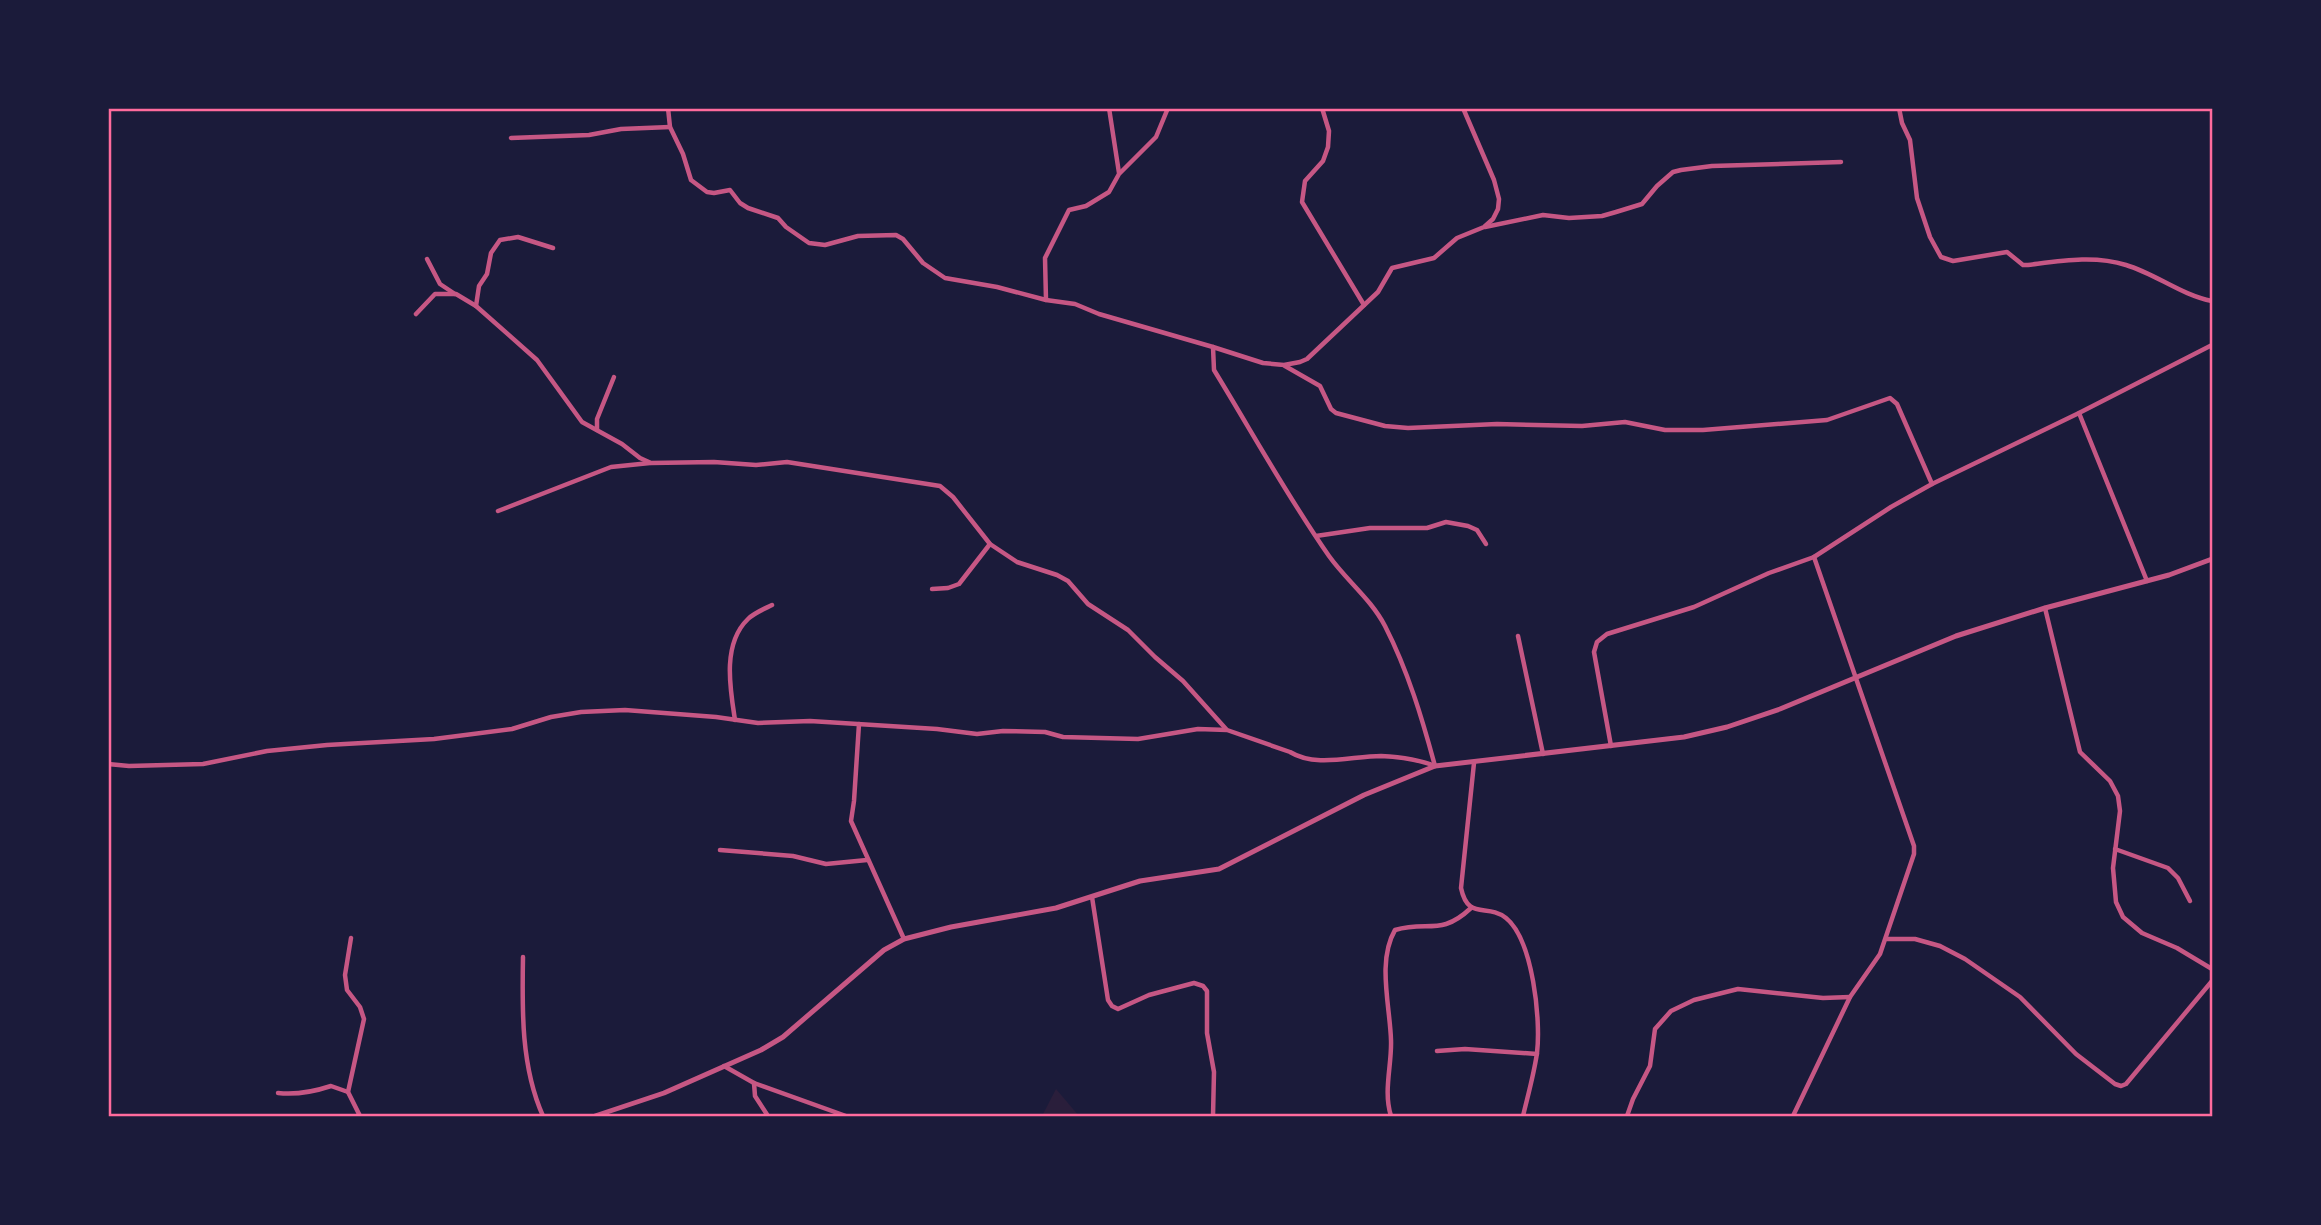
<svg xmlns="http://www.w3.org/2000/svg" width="2321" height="1225" font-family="'Source Sans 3',sans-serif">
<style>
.green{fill:#2a1e3b}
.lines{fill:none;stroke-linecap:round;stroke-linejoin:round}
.minor{stroke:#c65784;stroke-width:4.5}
.tertiary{stroke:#c65784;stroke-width:5}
.neatline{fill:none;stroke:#ff6b9d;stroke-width:2.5}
</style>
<rect width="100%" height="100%" fill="#1b1b3a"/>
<!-- green -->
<polygon class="green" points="1056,1089 1079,1116 1042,1116"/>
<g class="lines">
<!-- minor -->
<g class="minor">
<polyline points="668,108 670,127 683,154 691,180 707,192 714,193 730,190 740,203 748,208 778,218 786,227 809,243 825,245 858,236 896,235 903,239 923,263 945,278 997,287 1046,300 1075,304 1099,314 1213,347"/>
<polyline points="1109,108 1119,173"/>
<polyline points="1322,108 1329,131 1328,147 1323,161 1305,181 1302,202 1364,305"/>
<path d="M1899,108L1902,123L1910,140L1917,198L1930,237L1941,257L1953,261L2007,252L2023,265H2028C2060,261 2094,255 2126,265C2156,274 2181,295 2212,301"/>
<polyline points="511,138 589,135 621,129 670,127"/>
<polyline points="1485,227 1543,215 1569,218 1602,216 1616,212 1642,204 1657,186 1673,172 1681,170 1712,166 1841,162"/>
<polyline points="427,259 440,284 455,294"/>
<polyline points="1046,300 1045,258 1069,210 1086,206 1109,192 1119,174 1156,137 1168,108"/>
<polyline points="476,306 479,286 487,274 491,253 500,240 518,237 553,248"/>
<polyline points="416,314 435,294 456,294 476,306 537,360 582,422 622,444 640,458 651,463 714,462 756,465 787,462 940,486 953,497 990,544 1017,562 1057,575 1068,581 1088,604 1128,630 1155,657 1183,681 1226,729"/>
<polyline points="1285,366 1320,386 1331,409 1336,413 1385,426 1408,428 1497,424 1582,426 1625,422 1665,430 1703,430 1827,420 1890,398 1897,404 1932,484"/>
<polyline points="2079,413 2147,581"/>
<polyline points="597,430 597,419 614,377"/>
<polyline points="498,511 611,467 650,463"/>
<polyline points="1316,536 1370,528 1427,528 1446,522 1468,526 1477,530 1486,544"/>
<polyline points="932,589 948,588 959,584 990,544"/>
<polyline points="2045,608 2080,752 2110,781 2118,796 2120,811 2113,868 2116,902 2123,917 2142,933 2177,948 2212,969"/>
<polyline points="1518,636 1543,754"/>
<path d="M735,720C730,688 722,644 748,619C754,613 764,609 772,605"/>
<polyline points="859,724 854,801 851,821 904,939"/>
<polyline points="1611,746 1594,652 1597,642 1607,634 1694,607 1769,573 1814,557 1891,507 1932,484 2079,413 2212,345"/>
<path d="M1474,763L1461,888C1468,921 1487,903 1506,918C1533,940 1541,1020 1537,1053C1534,1074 1528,1095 1523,1116"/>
<path d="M108,764L129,766L203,764L267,751L327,745L434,739L512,729L551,717L581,712L625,710L716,717L758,723L810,721L937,729L977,734L1003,731L1045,732L1063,737L1138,739L1198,729L1227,730L1290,752C1316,768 1352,756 1381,756C1399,757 1418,759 1435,766"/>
<path d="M1435,766C1422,718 1408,671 1385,626C1371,599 1346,580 1329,556C1287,496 1252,432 1214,370L1213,347L1263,363L1284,365L1300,362L1307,359L1378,292L1392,268L1434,258L1457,238L1484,227L1493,219L1498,209L1499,199L1494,180L1463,108"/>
<polyline points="2115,849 2168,868 2178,878 2190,901"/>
<polyline points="720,850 793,856 826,864 867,860"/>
<polyline points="1092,897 1108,1000 1112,1006 1118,1009 1149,995 1194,983 1203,986 1207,991 1207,1033 1214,1072 1213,1116"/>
<polyline points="351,938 345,975 347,990 360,1007 364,1019 348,1092 360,1116"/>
<polyline points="1887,939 1915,939 1940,946 1965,959 2020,997 2076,1054 2115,1084 2121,1086 2126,1084 2212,981"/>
<path d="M523,957C522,1010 521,1067 543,1116"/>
<polyline points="1437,1051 1465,1049 1537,1054"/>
<polyline points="724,1066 754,1083 846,1116"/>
<polyline points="754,1083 755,1096 768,1116"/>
<path d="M278,1093C297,1095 313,1092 331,1086L348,1092"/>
<path d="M1391,1116C1383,1091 1392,1065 1391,1040C1390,1006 1377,961 1395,930C1428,920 1440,937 1471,908"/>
<polyline points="1627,1116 1633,1099 1650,1066 1655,1029 1671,1011 1694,1000 1738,989 1823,998 1850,997"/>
<polyline points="1793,1116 1850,997 1880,954 1914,854 1914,846 1814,557"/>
</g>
<!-- tertiary -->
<polyline class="tertiary" points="595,1116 664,1093 761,1050 783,1037 884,950 904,939 951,927 1056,908 1140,881 1219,869 1364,795 1435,766 1684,737 1727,727 1780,709 1956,636 2045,608 2169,575 2212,559"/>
</g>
<!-- border -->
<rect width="2321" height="1225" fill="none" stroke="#1b1b3a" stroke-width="220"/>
<rect x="110" y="110" width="2101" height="1005" class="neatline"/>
</svg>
